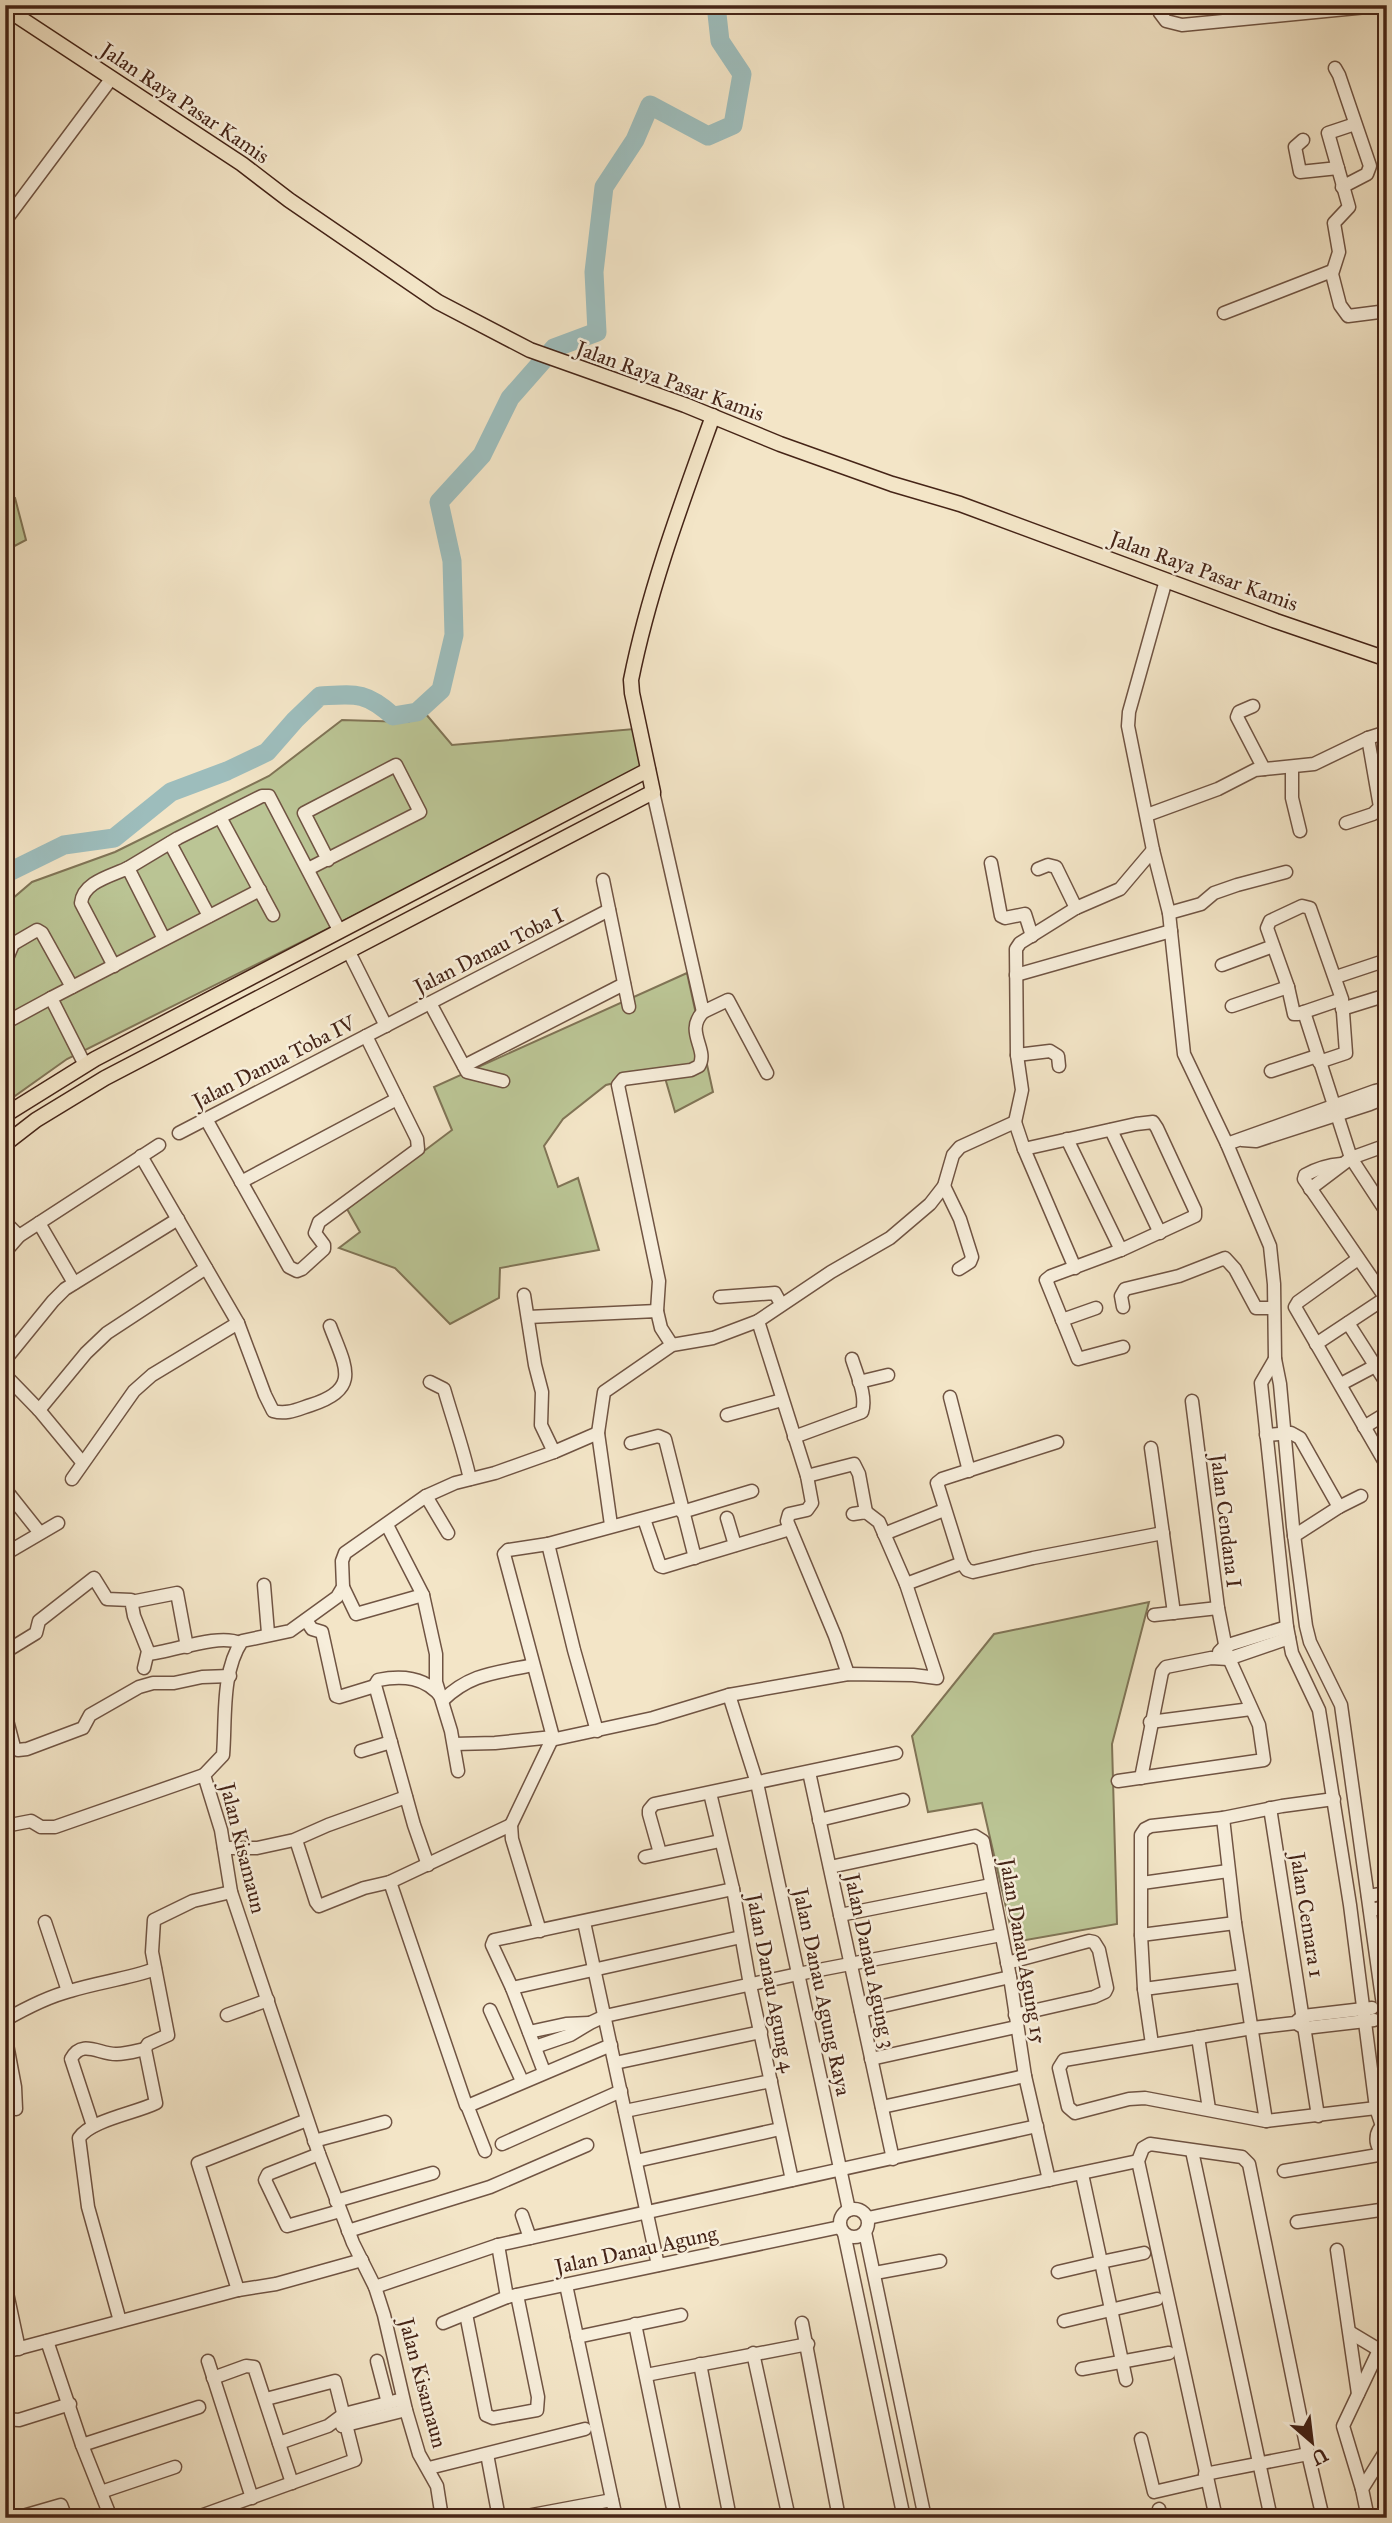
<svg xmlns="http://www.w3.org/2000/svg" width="1392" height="2523" font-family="'IM FELL Great Primer',serif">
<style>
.green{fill:#bbc595;stroke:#807456;stroke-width:2}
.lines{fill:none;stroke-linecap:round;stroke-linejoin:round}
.river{stroke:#9dbdbc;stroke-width:19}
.minor-casing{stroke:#705443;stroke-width:15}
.major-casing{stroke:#452417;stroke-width:17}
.minor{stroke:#f7eedb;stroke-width:12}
.major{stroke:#f3e5c7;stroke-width:14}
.labels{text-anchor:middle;stroke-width:5;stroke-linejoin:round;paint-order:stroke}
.street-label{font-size:21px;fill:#452417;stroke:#f7eedb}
</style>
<rect width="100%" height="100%" fill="#f3e5c7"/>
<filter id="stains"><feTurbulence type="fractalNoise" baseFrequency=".00286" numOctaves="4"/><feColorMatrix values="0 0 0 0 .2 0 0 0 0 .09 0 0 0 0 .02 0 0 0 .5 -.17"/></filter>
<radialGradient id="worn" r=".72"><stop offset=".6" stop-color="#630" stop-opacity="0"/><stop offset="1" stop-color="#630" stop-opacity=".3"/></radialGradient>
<!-- green -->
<g class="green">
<polygon points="5,492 15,498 26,540 5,551"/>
<polygon points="425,713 452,745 634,729 643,771 67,1059 5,1103 5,905 32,882 115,852 269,776 342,720 408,722"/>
<polygon points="687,973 713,1092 675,1112 663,1071 606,1085 563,1119 544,1146 558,1187 578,1178 599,1250 500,1268 499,1298 450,1324 395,1268 339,1248 360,1232 347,1209 452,1130 434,1087"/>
<polygon points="1149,1602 1112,1744 1117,1924 1014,1942 982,1803 928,1812 912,1736 994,1634"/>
</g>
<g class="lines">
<!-- river -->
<path class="river" d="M5,874L64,845L114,838L171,792L227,771L267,752L295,720L320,696C355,694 365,691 393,716L417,712L441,690L454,635L452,561L439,502L482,455L510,398L554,348L597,332L594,272L604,187L635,140L650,105L708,136L733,125L742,74L720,41L716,5"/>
<!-- minor casing -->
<g class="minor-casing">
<g id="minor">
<polyline points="1159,5 1160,13 1166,21 1182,25 1387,5"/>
<polyline points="1335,68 1339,75 1370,166 1367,174 1342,187"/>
<polyline points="1355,124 1328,133 1349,207 1334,223 1339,252 1332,274 1340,305 1348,316 1387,311"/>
<polyline points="1303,140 1295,147 1300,172 1338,168"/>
<polyline points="5,221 111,79"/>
<polyline points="1224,313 1332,271"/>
<polyline points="1166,580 1129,712 1128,726 1153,850 1169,913 1184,1054 1227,1144 1270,1246 1274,1284 1275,1359 1280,1384 1293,1527 1306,1626 1310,1642 1341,1705 1387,2034"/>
<polyline points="1386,659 1387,708"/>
<polyline points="1253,706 1239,712 1237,717 1264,769"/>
<polyline points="1292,767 1292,798 1300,831"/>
<polyline points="653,792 703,1012 728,1000 767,1073"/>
<polyline points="1147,815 1218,789 1255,770 1314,764 1368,738 1387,732"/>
<polyline points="220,817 273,915"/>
<polyline points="1346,823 1373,814 1380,807 1368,738"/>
<polyline points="170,843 209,916"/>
<polyline points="991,863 1001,916 1005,918 1025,914 1032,936"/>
<polyline points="128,868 178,838 262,796 269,796 339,930"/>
<polyline points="308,869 420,812 396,765 304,813 328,860"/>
<polyline points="1038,869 1048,865 1056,867 1076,908"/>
<polyline points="603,880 629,1007"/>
<polyline points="1169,913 1201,904 1214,893 1237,885 1286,872"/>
<polyline points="349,952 386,1026"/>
<polyline points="5,963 13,944 37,930 42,933 72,987"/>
<polyline points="1222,965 1273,946"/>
<path d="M114,966L81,903C83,882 111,876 128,868L164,939"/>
<polyline points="1016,975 1171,931"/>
<polyline points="1336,977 1384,961"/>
<polyline points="430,1003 467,1072 503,1081"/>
<polyline points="1232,1006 1288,987"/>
<polyline points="1342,1009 1387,995"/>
<polyline points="1304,1012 1351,1158 1387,1213"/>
<polyline points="5,1023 51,998"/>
<polyline points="1017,1055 1050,1051 1058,1056 1059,1066"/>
<polyline points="1319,1062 1346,1053 1342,999 1310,908 1302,906 1270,921 1267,928 1288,987 1294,1014 1298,1014 1342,999"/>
<polyline points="85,1065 51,998 260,890"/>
<polyline points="464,1066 624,984"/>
<polyline points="1271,1071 1317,1056"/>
<polyline points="206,1119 289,1267 297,1271 302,1269 324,1249 324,1245 315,1233 319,1222 418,1149 417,1139 366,1036"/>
<polyline points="1015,1122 1022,1090 1017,1055 1016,949 1020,943 1076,908 1120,889 1153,850"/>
<polyline points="1015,1122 1024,1149 1075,1268"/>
<polyline points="1111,1130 1160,1233"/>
<polyline points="179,1133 609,910"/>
<polyline points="1067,1139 1121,1250"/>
<polyline points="1227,1144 1375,1091 1379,1090 1382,1094 1380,1100 1370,1104 1256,1141 1242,1140"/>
<polyline points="1024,1149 1136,1124 1153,1122 1157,1128 1195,1210 1195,1216 1121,1250 1051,1276 1046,1280 1078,1359 1123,1347"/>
<path d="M141,1156L238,1323L265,1395L273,1411C287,1415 298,1409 311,1405C362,1389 345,1366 330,1326"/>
<path d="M1341,1164C1328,1165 1316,1169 1305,1175L1304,1179L1387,1300"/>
<polyline points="241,1182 397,1099"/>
<polyline points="944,1186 960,1219 972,1257 970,1262 959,1269"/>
<polyline points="1310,1189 1351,1158 1387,1145"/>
<polyline points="5,1222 19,1236"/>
<polyline points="39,1223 74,1283"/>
<polyline points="5,1252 19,1236 159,1145"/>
<polyline points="1358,1259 1298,1302 1295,1307 1387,1466"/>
<polyline points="524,1295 535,1365 542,1392 541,1425 554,1452"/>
<polyline points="720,1297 775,1293 781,1304"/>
<polyline points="1123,1307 1121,1296 1125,1289 1179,1276 1225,1258 1235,1269 1256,1308 1273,1308"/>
<path d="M657,1311L659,1281L618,1085L623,1079L691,1070L699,1066C709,1049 684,1032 703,1012"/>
<polyline points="528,1317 657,1311 661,1328 672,1345"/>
<polyline points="1062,1320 1096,1308"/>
<polyline points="758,1321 807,1476 812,1503 807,1510 789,1514 787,1521 835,1636 848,1674"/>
<polyline points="1348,1323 1387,1384"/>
<polyline points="1316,1344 1387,1297"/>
<polyline points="1275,1359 1261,1383 1287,1627 1292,1653 1319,1710 1350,1905 1376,2108 1382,2126"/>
<polyline points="5,1360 53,1301 65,1289 178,1219"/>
<polyline points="5,1375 39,1410 82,1462"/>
<path d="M430,1382L444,1389C453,1420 463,1448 470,1479"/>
<polyline points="859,1382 888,1375"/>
<polyline points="1341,1384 1375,1366"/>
<polyline points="950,1397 969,1471"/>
<polyline points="39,1410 86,1353 107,1333 206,1268"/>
<polyline points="727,1415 782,1400"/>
<polyline points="1364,1427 1387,1413"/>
<polyline points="1266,1435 1291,1433 1300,1438 1339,1507"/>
<path d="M794,1437L862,1412C867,1396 857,1375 852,1359"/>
<polyline points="1057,1442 942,1479 937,1483 962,1563 967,1570 973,1572 1033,1558 1163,1533"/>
<polyline points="631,1443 658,1436 665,1439 695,1558"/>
<polyline points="1151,1448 1174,1613"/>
<polyline points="807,1476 854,1464 859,1474 866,1512"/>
<polyline points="72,1479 134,1391 152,1375 238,1323"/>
<polyline points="5,1489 40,1533"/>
<polyline points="426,1496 448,1533"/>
<polyline points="682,1512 752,1491"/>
<polyline points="727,1518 735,1545"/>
<polyline points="644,1519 660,1566 663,1567 790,1529"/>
<polyline points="387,1525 423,1595 436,1654 436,1682 451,1731 458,1771"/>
<polyline points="611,1525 598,1433 604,1392 672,1345 713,1338 758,1321 831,1272 890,1238 930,1204 944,1186 953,1155 960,1147 1015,1122"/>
<polyline points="884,1534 944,1510"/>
<polyline points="1294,1536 1339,1507 1361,1496"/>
<polyline points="548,1544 574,1650 597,1731"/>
<polyline points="5,1554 58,1523"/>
<polyline points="906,1584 962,1563"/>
<polyline points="264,1585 268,1633"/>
<polyline points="343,1587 356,1614 423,1595"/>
<polyline points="131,1602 177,1593 187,1647"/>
<polyline points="1154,1615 1218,1608"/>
<polyline points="306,1620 312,1629 322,1632 336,1696 339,1697 375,1686"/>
<polyline points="5,1652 36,1633 39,1621 94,1578 107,1599 131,1600 134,1616 148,1651 144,1668"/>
<polyline points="1219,1652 1225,1646 1287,1627"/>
<path d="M148,1654C172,1652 218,1633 240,1643"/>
<polyline points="729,1695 757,1783 849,2210"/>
<path d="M443,1700C471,1673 496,1673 533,1665"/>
<polyline points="5,1713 14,1747 18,1750 27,1749 83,1728 90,1715 139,1687 153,1683 174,1683 202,1677 230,1676"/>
<polyline points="1150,1722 1251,1709"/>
<polyline points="551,1740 653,1718 729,1695 848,1674 913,1675 937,1678 906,1584 879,1522 866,1512 853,1514"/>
<polyline points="454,1744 495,1743 553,1737"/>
<polyline points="361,1751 391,1742"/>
<polyline points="809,1772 893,2159"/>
<polyline points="1141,1778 1162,1672 1166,1667 1211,1658 1228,1659 1289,1638"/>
<polyline points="1118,1781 1264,1760 1259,1725 1227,1654 1218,1608 1192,1401"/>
<polyline points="710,1793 733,1889 750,1985 792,2180"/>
<polyline points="1270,1808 1318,2116"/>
<polyline points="1223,1818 1235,1923 1266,2121"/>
<polyline points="819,1820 903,1800"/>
<polyline points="511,1825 390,1882 466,2105 470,2105 611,2045"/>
<polyline points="5,1826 31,1821 41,1827 55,1827 204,1775"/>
<polyline points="296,1840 316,1902 319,1906 364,1888 390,1882"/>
<polyline points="224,1848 257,1848 294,1840 328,1825 406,1797"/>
<polyline points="660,1853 649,1814 649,1810 654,1804 896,1753"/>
<polyline points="645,1857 720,1841"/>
<path d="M428,1865L414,1825L375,1685L378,1680C403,1675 426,1677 442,1698"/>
<polyline points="830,1867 975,1836 983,1841 1010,1977 1025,2076 1049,2180"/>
<polyline points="1142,1883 1228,1871"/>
<polyline points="1368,1896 1387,1893"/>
<polyline points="1370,1910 1387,1907"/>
<polyline points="840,1915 991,1885"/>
<polyline points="45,1922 68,1991"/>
<polyline points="584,1922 658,2265"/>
<polyline points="540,1931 512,1839 511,1825 553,1737 504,1554 508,1550 548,1544 681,1508"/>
<polyline points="1141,1935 1235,1923"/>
<polyline points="1007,1963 1089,1941 1094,1942 1099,1950 1107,1988 1105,1992 1094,1997 1015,2015"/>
<polyline points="512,1988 741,1937"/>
<polyline points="1144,1989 1243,1976"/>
<polyline points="1372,2008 1303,2016 1295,2023 1252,2028 1064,2060 1059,2068 1068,2107 1075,2113 1129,2099 1145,2098 1266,2121 1376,2108"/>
<polyline points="490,2010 522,2081"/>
<polyline points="861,2011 1010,1977"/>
<polyline points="227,2015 268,2000"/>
<path d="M5,2020C26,2008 47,1997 70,1991C99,1982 127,1979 155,1969"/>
<polyline points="1299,2025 1305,2028 1374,2020"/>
<polyline points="529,2032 566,2024 589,2023"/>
<polyline points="5,2034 15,2087 16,2109"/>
<polyline points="1198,2037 1209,2109"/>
<polyline points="1152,2044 1144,1989 1141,1935 1141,1835 1145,1829 1151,1826 1223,1818 1282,1806 1334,1799"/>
<polyline points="535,2047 570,2035 590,2023 605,2016 798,1974 1001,1935"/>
<polyline points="871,2059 1016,2027"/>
<polyline points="615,2063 761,2032"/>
<polyline points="543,2069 512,1988 492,1945 494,1940 733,1889"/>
<polyline points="467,2105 485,2151"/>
<polyline points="882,2107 1025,2076"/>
<polyline points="625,2111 771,2081"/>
<path d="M1387,2122C1373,2131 1373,2147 1387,2155"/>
<path d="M93,2126L71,2059C82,2038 100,2055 117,2054C126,2054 136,2051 145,2049"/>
<polyline points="314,2141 385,2122"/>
<polyline points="502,2144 621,2091"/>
<polyline points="1192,2151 1271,2518"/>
<polyline points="319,2154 268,2174 265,2180 287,2226 340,2211"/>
<polyline points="636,2161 780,2129"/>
<polyline points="1284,2171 1384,2154"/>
<polyline points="336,2201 433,2173"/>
<circle cx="854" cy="2223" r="14"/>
<polyline points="522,2215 530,2238"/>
<polyline points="868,2218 1138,2161"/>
<polyline points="1297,2222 1387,2209"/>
<polyline points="348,2231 490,2187 587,2145"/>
<polyline points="865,2232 925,2518"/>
<polyline points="844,2233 904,2518"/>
<polyline points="498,2245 507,2297"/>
<polyline points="1337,2250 1358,2394"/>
<polyline points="1058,2272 1101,2262 1082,2174"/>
<polyline points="875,2273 940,2261"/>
<polyline points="566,2285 616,2518"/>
<polyline points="375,2287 498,2245 1037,2126"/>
<polyline points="238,2290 198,2163 307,2120"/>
<polyline points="7,2293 19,2349"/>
<polyline points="466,2314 486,2415 493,2418 537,2410 538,2397 517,2295"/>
<path d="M120,2321L88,2207L79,2138C91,2120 136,2113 156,2103L145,2049L148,2044L168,2035L152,1952L154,1920L193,1901L231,1892"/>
<polyline points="1064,2321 1157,2299"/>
<polyline points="443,2323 507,2297 840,2227"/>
<polyline points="802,2323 839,2518"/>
<polyline points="635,2324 675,2518"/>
<polyline points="1351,2333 1386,2354"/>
<polyline points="577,2337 681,2315"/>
<polyline points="47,2341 82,2445 111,2518"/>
<polyline points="5,2352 238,2290 276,2284 362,2260"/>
<polyline points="753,2353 789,2518"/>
<polyline points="208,2361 252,2498"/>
<polyline points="377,2361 388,2403"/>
<polyline points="700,2364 730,2518"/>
<polyline points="1082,2369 1169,2353"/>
<polyline points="646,2375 808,2344"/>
<polyline points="213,2378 246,2366 254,2367 292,2483"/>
<polyline points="1126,2380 1101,2262 1144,2253"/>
<polyline points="5,2419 19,2420 70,2404"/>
<polyline points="342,2426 406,2410"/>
<polyline points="1141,2439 1154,2492 1206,2480"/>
<polyline points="279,2443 328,2426 344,2414 403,2399"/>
<polyline points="82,2445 199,2407"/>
<polyline points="487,2454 499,2518"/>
<polyline points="429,2468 585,2429"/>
<polyline points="1205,2474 1308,2454"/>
<polyline points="1362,2489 1343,2426 1379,2350"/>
<polyline points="101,2492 175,2467"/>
<polyline points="1159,2509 1161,2518"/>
<polyline points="16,2518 61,2505 66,2518"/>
<polyline points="195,2518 355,2460 335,2381 266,2399"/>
<path d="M442,2518L437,2486L419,2454L406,2410L384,2315L375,2287L353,2243L319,2154L231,1892L221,1830L204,1775L223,1755C226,1720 221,1672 242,1641L290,1631L337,1597L343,1587L342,1561L345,1553L426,1496L455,1483L495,1473L554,1452L598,1433"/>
<polyline points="516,2518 612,2500"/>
<polyline points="1216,2518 1138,2161 1143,2148 1150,2144 1242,2157 1249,2164 1308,2454 1323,2518"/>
<polyline points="1368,2518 1362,2489 1387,2449"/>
</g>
</g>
<!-- major casing -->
<g class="major-casing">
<g id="major">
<polyline points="5,8 242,164 289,200 438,302 530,350 685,405 780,444 892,484 960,504 1276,621 1387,659"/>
<polyline points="5,1115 95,1059 648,770"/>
<path d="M5,1144L36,1120L105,1078L653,792L632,693L631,680C649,590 682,502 713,416"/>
</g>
</g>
<!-- minor -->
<use href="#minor" class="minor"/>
<!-- major -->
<use href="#major" class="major"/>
</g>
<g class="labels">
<!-- street labels -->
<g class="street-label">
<text transform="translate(185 103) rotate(34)" y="7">Jalan Raya Pasar Kamis</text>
<text transform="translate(670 381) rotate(20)" y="7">Jalan Raya Pasar Kamis</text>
<text transform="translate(1204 571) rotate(20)" y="7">Jalan Raya Pasar Kamis</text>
<text transform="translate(489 951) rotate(-27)" y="7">Jalan Danau Toba I</text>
<text transform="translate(274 1062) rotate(-27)" y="7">Jalan Danua Toba IV</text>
<text transform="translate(1226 1521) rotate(83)" y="7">Jalan Cendana I</text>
<text transform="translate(243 1848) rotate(76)" y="7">Jalan Kisamaun</text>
<text transform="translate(1307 1915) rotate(81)" y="7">Jalan Cemara 1</text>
<text transform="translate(1023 1951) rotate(80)" y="7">Jalan Danau Agung 15</text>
<text transform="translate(870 1961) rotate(78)" y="7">Jalan Danau Agung 3</text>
<text transform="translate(771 1983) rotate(79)" y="7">Jalan Danau Agung 4</text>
<text transform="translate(822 1992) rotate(78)" y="7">Jalan Danau Agung Raya</text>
<text transform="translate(636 2250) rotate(-12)" y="7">Jalan Danau Agung</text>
<text transform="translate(423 2383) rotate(75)" y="7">Jalan Kisamaun</text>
</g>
</g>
<!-- margin -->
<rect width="1392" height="2523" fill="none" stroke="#f3e5c7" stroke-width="28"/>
<rect x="7" y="7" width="1378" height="2509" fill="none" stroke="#452417" stroke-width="3.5"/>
<rect x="14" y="14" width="1364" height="2495" fill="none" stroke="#452417" stroke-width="2"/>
<!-- north arrow -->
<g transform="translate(1312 2442) rotate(152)" stroke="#f7eedb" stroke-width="5" paint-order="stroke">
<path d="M0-5L12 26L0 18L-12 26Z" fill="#452417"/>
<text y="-10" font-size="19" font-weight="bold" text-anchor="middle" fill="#452417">U</text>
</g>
<rect width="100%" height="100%" filter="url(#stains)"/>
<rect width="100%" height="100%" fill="url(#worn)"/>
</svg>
